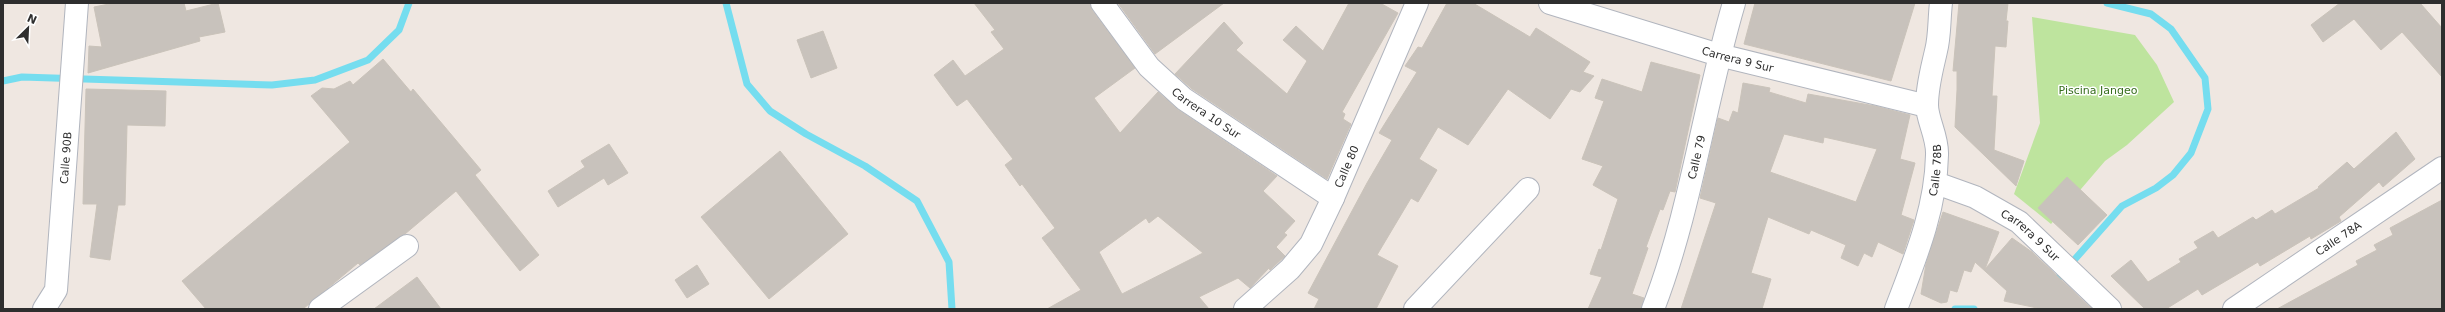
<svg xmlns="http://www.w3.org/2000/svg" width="2445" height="312" font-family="'DejaVu Sans',sans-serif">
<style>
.green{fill:#bee49e}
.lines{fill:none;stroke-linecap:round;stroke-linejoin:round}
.stream{stroke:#75ddef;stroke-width:7}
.building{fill:#c8c2bc;stroke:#cac3ba;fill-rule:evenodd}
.minor-casing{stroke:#b1b5be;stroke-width:24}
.minor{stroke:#fff;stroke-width:22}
.labels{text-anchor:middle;stroke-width:3;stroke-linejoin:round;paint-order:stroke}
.street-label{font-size:11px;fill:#2e2e2e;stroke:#fff}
.park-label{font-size:11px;fill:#366d1c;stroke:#fff}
</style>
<rect width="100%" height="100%" fill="#efe7e1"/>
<!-- green -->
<polygon class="green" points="2032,17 2135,35 2157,65 2174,102 2127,145 2105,161 2051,224 2014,194 2040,123"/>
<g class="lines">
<!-- stream -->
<g class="stream">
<polyline points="726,3 747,84 770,111 806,134 865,166 917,201 949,262 952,309"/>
<polyline points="3,81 22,77 272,85 315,80 368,60 399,30 409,3"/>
<polyline points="2052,285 2122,206 2156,188 2173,175 2191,153 2208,109 2205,78 2171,29 2151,14 2107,3"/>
<polyline points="1955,309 1974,309"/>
</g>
</g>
<!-- building -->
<g class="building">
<polygon points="114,3 184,3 186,11 218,3 225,32 199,37 200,41 88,73 89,46 102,47 94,7"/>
<path d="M974,3H1090L1092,10L1135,68L1094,98L1120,133L1158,92L1177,109L1277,176L1263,191L1295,221L1284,233L1287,235L1276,247L1285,256L1270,270L1269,268L1250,288L1238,278L1199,297L1209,309H1047L1081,290L1042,238L1055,228L1022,184L1020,186L1005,165L1013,159L967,99L957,106L934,75L953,60L965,76L1004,49L991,32L995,30ZM1158,216L1203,253L1122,294L1099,252L1146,218L1149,223Z"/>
<polygon points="1118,3 1224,3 1155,54"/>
<polygon points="1349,3 1380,3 1398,13 1342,112 1345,114 1343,119 1351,124 1327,179 1192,89 1175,74 1224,22 1243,43 1236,50 1287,94 1307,61 1283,40 1296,26 1323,51"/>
<polygon points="1447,3 1473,3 1530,37 1536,28 1590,62 1583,72 1594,76 1580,92 1571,89 1550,119 1508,89 1468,145 1438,127 1419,159 1437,170 1418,202 1411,198 1377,255 1398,266 1376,309 1314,309 1319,299 1308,293 1367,183 1392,140 1379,133 1417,72 1405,66 1418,47 1422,48"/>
<polygon points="1755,3 1915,3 1891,81 1744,44"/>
<polygon points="1959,3 2008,3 2006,21 2008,21 2006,47 1995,46 1992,96 1997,96 1994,150 2024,161 2016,186 1955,127 1957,90 1957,71 1953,71"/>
<polygon points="2340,3 2420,3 2442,28 2442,77 2402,32 2381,50 2354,19 2323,42 2311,25"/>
<polygon points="823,31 837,68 811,78 797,40"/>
<polygon points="383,59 411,92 413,89 481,170 475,175 539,255 520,271 456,191 405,234 360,265 358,263 303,309 206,309 182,281 350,142 311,96 322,88 334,89 350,81 353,85"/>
<polygon points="1651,62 1700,75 1675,192 1670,191 1663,210 1660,209 1646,247 1648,248 1632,294 1644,298 1641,309 1588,309 1602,277 1590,274 1599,249 1601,250 1618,199 1593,185 1603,166 1582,159 1604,101 1595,98 1602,79 1642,92"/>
<path d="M1743,83L1770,88L1769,92L1806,103L1808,94L1875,106L1910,115L1900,159L1915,163L1901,215L1914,220L1903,254L1878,242L1872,257L1864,253L1858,266L1841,258L1846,245L1811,230L1809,234L1768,217L1751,273L1771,279L1762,309H1681L1716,203L1700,198L1718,118L1729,122L1733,111L1738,113ZM1784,134L1823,143L1824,137L1877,149L1856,202L1770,172Z"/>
<polygon points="86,89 166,91 165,126 127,125 125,205 118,205 110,260 90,257 97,204 83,204"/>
<polygon points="2396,132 2415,159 2383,187 2379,182 2339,217 2341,221 2311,239 2310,236 2260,266 2258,262 2202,295 2198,289 2166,309 2145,309 2111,276 2131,260 2148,282 2181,262 2179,259 2198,248 2194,242 2213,231 2218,238 2253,217 2256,220 2272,210 2275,214 2319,188 2318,187 2347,162 2354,169"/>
<polygon points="609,144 628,173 608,185 604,178 558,207 548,191 585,167 581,161"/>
<polygon points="780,151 848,234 769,299 701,217"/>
<polygon points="2067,177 2107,215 2078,245 2038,208"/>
<polygon points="2442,200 2442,309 2277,309 2358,265 2356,261 2377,250 2374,245 2393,235 2390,228"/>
<polygon points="1943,212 1999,232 1985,269 2012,238 2032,252 2092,309 2042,309 2004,301 2007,291 1975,262 1971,272 1964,270 1957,292 1950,290 1947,302 1941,303 1921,294 1926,264"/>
<polygon points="697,265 709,284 687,298 675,280"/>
<polygon points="417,277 441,309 374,309"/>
</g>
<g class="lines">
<!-- minor casing -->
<g class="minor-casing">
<g id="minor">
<path id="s1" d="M1102,3L1149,67L1184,99L1333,198"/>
<path id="s2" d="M1550,3L1719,55L1927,106"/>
<path id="s3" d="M1936,183L1975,197L2019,222L2110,309"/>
<path id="s4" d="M44,309L56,290L77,3"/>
<polyline points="320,309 407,246"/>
<path id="s5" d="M1245,309L1290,269L1311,244L1333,198L1417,3"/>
<polyline points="1415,309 1528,189"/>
<path id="s6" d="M1653,309C1691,211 1704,104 1734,3"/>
<path id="s7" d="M1896,309C1915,259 1936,209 1937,155C1938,137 1927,120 1927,105C1927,86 1932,69 1936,51C1940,36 1939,19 1941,3"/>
<path id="s8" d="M2234,309L2442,168"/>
</g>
</g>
<!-- minor -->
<use href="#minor" class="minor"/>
</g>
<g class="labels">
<!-- street labels -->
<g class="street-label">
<text dy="4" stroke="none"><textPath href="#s2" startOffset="196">Carrera 9 Sur</textPath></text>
<text dy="4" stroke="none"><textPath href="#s1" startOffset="153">Carrera 10 Sur</textPath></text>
<text dy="4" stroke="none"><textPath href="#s6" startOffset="158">Calle 79</textPath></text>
<text dy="4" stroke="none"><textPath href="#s4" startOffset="155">Calle 90B</textPath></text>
<text dy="4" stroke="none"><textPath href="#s5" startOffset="178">Calle 80</textPath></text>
<text dy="4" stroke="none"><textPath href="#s7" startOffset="145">Calle 78B</textPath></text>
<text dy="4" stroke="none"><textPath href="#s3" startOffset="109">Carrera 9 Sur</textPath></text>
<text dy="4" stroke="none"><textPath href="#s8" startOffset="126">Calle 78A</textPath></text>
</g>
<!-- park labels -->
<g class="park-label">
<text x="2098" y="94">Piscina Jangeo</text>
</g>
</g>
<!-- border -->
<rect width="2445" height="312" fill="none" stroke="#2e2e2e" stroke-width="8"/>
<!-- north arrow -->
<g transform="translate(28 28) rotate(24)" stroke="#ffffff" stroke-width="3" paint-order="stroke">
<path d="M0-3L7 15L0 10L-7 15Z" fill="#2e2e2e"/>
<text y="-6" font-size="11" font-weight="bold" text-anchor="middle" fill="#2e2e2e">N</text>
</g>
</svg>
